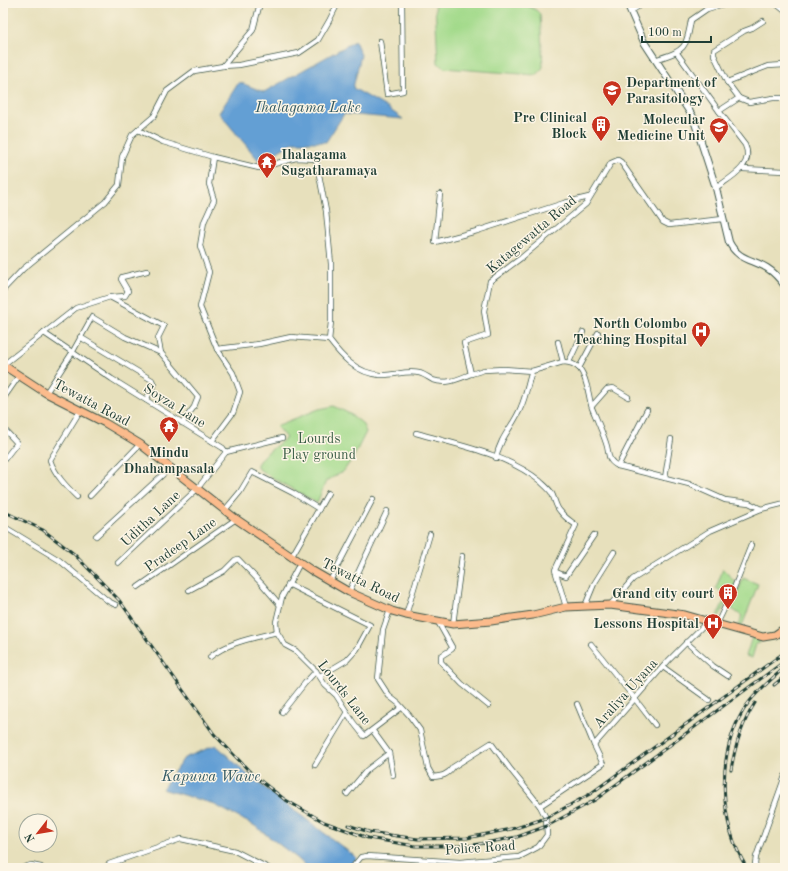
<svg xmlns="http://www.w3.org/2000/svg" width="788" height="871" font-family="'Old Standard TT',serif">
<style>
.green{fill:#a3da8b;stroke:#618c60}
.water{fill:#639fd4;stroke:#416e84}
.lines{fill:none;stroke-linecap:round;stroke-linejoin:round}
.minor-casing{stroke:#3d5548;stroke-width:6}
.tertiary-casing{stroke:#3d5548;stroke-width:8}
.primary-casing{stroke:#3d5548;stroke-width:9}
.minor{stroke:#fff;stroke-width:4.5}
.tertiary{stroke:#fff;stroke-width:6}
.primary{stroke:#fbbb8c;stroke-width:7}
.rail-casing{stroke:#1f3d34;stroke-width:3}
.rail{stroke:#fcf5e5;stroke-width:1.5;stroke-dasharray:4.5;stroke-linecap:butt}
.labels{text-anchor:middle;stroke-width:3;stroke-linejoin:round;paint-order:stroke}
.poi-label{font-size:14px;font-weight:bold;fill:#1f3d34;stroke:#fcf5e5;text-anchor:end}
.street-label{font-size:14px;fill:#1f3d34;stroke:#fcf5e5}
.park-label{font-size:14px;fill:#395c45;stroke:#fcf5e5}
.water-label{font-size:15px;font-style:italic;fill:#335a64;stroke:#fcf5e5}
</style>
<rect width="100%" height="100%" fill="#fcf5e5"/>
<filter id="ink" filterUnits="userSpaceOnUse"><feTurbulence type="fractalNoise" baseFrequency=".025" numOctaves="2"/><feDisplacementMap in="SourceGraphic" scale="8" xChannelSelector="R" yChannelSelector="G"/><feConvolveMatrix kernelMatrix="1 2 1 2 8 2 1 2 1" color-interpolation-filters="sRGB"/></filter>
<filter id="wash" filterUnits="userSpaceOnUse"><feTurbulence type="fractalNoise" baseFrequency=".012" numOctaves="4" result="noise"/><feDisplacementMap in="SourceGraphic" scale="16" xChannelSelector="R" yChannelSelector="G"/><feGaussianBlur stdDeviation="0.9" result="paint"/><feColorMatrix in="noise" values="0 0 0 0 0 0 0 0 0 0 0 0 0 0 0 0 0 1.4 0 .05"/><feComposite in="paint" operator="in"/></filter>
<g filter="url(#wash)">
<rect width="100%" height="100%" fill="#e7e0bc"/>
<!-- green -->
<g class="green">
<polygon points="435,3 522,3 536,10 540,14 543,67 538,74 535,75 444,68 438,63"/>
<path d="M334,406L350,414L362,423L366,432L354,456L343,472L326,481L317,503C297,491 276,481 257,468V464L263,456L286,438L276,426L319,409Z"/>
<polygon points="723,569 736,583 718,619 716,618 727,595 716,588"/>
<polygon points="743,578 758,584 742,626 738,625 742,616 732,609"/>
<polygon points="752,637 759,640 760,643 756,644 752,658 746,656"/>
</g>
<!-- water -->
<g class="water">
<polygon points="355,41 361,55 353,88 386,107 403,119 344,114 326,142 294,142 260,162 219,113 239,82 264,92"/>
<polygon points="216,745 248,775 357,858 348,868 308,868 297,858 255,826 211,803 162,789 184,758"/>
</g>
</g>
<g filter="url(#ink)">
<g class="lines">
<!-- minor casing -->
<g class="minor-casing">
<g id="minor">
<polyline points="775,3 785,11"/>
<polyline points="631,11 644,3"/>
<polyline points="380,41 387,94 403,91 402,3"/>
<polyline points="677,53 719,111"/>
<path d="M655,60C684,50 686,51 691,20L707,9L727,3"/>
<polyline points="223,66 239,65 299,53 318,40 329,21 338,3"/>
<polyline points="727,82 768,66 785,65"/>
<polyline points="739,98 749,102 773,98 785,98"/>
<path d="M138,130L163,142L213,157L259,168L296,158L316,159L326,211L331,264V322L329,340C342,357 356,373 380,375C393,376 406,370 419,373C424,374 429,378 433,380C447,385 458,379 471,374"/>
<polyline points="213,157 209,184 214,200 204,222 200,246 209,272 200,307 217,349"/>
<polyline points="743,169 785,171"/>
<path d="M716,188C729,178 755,166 745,145L719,111L739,98L727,82L714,55V50L744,31L752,28L763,21"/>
<polyline points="440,194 435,242 477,231 564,203 589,197"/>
<path d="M723,219L669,225L663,222L621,162L618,160L611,163L586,204L521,258L490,281L484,311L488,335L464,343L471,374L484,370L504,369L532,371L563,362C569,362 576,365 580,369C588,380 588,395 592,408C597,420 602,431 606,443C610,454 606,460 618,466L689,484L725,500L749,503L761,509"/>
<polyline points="3,290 23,269 105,202 119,185 122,157 132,135 154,116 167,91 194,71 223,66 253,30 260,3"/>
<polyline points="111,297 125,296 128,291 121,279 122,277 147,271"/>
<polyline points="44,333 112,379 223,448 226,452 197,489 118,563"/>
<polyline points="80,337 152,380 154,385 146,400"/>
<polyline points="558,342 563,362"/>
<polyline points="569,362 583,332"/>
<polyline points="3,365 76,308 110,297 164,326 158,338 161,353"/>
<polyline points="579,368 598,333"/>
<polyline points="46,393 72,353 92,317 125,337 161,353 198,397 194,407 182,423"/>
<polyline points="3,399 19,376"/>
<polyline points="592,406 607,389 613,388 628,397"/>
<polyline points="3,428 17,443 3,461"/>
<path d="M416,433C457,445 505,453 540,481C543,484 548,488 551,492C555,498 555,506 560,511C564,517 570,521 576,525L555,570L566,607"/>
<polyline points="212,441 233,413 240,392 233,373 217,349 259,344 291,337 329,340"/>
<polyline points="226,452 282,438"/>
<path d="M496,458C501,435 513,427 521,407C526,396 528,383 532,371"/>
<polyline points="618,466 647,410"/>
<polyline points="665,478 671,439"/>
<polyline points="90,496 140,444"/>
<path d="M77,497C66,486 55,475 50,460L80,411"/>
<polyline points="225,510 240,492 252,472 293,493 319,509"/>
<polyline points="3,526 59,560 108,601 116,605"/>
<polyline points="96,536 171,467"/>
<polyline points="292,556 328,493"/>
<polyline points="300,563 282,597 276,622 277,632 285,645 296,651 316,671 325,685 336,695 353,722 364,736 401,708"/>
<polyline points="556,572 566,576 594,535"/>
<polyline points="330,581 373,499"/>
<polyline points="288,584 370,625 357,649 347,660 320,676"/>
<polyline points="138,587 236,519"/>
<polyline points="189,590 224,571 235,560 238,559 262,584 280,605"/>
<polyline points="349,592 387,511"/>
<polyline points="610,605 633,579 710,531 761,509 785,503"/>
<polyline points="585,606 594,584 614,552"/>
<polyline points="406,615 430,534"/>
<polyline points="438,622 452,647 452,649 441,656 441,662 462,684 489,706"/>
<polyline points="453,624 462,556"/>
<polyline points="717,624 734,588 751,545"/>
<polyline points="686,642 713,666 728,676"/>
<polyline points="591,644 635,699 655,725"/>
<path d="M210,657C228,642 254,638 277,632"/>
<polyline points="663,667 709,700"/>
<polyline points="577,704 594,745"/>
<polyline points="282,712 305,683 316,671"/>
<polyline points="389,753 393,775"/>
<polyline points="315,765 347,712"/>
<polyline points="347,794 367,770 389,753 373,731"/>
<polyline points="540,806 603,764 594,745 668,661 707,622"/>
<polyline points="22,868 31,865 41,867 42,868"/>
<polyline points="105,868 109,864 181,839 235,851 268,868"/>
<path d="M352,868L361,857L367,856L460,862L519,857L538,847L547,835L546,818L540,806L511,770L491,743L453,767C448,775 442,776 433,777L428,768L420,730L409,715L398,703L389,696L378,679L383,630L390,610"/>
<polyline points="757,868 755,864 756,857 785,776"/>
</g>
</g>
<!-- tertiary casing -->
<g class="tertiary-casing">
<path id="tertiary" d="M627,3L644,42L693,117L716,188L729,242C738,260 752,259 767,268C775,273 780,279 785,286"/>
</g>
<!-- primary casing -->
<g class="primary-casing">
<polyline id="primary" points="3,365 46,393 105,423 140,444 236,519 311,570 349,592 392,611 406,615 453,624 491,621 533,615 566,607 610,605 685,615 763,637 775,635 785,628"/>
</g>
<!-- minor -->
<use href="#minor" class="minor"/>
<!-- tertiary -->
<use href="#tertiary" class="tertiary"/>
<!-- primary -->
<use href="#primary" class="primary"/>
<!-- rail casing -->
<g class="rail-casing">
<g id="rail">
<polyline points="3,511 43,530 74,554 119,600 214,734 253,775 284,799 324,822 368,838 415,846 468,846 517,837 547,826 595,800 785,661"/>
<polyline points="774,685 785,676"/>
<path d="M731,770C735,746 742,723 755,703"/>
<polyline points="348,825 369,832 418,839 467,838 516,828 546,818 590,794 785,652"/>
<path d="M747,868C719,824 716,756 743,711C753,694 770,681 785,667"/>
</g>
</g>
<!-- rail -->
<use href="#rail" class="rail"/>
</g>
</g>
<!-- icons -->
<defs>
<g id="university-pin" transform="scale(1)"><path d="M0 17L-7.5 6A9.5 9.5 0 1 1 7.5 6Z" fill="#c8321e" stroke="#fcf5e5"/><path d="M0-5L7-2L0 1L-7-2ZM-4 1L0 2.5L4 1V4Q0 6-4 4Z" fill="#fff"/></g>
<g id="building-pin" transform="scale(1)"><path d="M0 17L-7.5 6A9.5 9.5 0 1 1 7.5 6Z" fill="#c8321e" stroke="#fcf5e5"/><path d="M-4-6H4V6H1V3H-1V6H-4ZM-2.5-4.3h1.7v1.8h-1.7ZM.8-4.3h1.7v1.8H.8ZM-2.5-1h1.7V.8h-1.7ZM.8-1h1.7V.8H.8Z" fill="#fff"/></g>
<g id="temple-pin" transform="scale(1)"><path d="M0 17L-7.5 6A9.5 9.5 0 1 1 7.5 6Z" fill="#c8321e" stroke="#fcf5e5"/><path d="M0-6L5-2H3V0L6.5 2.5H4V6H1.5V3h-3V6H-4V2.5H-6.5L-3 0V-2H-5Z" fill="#fff"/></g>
<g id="hospital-pin" transform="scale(1)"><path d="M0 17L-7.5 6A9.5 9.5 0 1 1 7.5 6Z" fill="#c8321e" stroke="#fcf5e5"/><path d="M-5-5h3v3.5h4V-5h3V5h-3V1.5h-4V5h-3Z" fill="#fff"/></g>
</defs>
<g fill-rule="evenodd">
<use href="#university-pin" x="612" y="90"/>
<use href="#building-pin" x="601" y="125"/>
<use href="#university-pin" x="719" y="127"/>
<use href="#temple-pin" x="267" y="162"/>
<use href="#hospital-pin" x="701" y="331"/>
<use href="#temple-pin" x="169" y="426"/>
<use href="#building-pin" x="728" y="593"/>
<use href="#hospital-pin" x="713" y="623"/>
</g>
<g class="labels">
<!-- poi labels -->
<g class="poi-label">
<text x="626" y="87" text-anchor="start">Department of<tspan x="626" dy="16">Parasitology</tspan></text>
<text x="587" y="122">Pre Clinical<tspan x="587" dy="16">Block</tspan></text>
<text x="705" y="124">Molecular<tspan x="705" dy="16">Medicine Unit</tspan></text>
<text x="281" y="159" text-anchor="start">Ihalagama<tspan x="281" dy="16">Sugatharamaya</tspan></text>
<text x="687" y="328">North Colombo<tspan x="687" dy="16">Teaching Hospital</tspan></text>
<text x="169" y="457" text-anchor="middle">Mindu<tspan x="169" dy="16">Dhahampasala</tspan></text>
<text x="714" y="598">Grand city court</text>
<text x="699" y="628">Lessons Hospital</text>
</g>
<!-- street labels -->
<g class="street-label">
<text transform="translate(531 234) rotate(-40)" y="5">Katagewatta Road</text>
<text transform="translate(92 402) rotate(28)" y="5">Tewatta Road</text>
<text transform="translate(175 405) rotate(32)" y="5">Soyza Lane</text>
<text transform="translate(150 518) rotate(-43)" y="5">Uditha Lane</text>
<text transform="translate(180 544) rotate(-35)" y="5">Pradeep Lane</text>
<text transform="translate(361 580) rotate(26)" y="5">Tewatta Road</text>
<text transform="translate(345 692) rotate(52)" y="5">Lourds Lane</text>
<text transform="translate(625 693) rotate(-48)" y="5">Araliya Uyana</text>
<text transform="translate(480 847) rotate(-4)" y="5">Police Road</text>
</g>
<!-- park labels -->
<g class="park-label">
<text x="319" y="443">Lourds<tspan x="319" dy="16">Play ground</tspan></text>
</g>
<!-- water labels -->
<g class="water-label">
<text x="308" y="112">Ihalagama Lake</text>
<text x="211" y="781">Kapuwa Wawe</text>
</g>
</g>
<!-- margin -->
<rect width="788" height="871" fill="none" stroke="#fcf5e5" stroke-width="16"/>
<!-- north arrow -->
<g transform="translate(38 833) rotate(239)"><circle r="19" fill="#fcf5e5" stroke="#a4ab9e"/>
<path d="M0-3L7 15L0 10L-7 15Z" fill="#c8321e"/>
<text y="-6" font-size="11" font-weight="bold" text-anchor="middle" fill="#1f3d34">N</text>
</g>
<!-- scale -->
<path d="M642 36v6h69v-6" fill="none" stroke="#1f3d34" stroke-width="2"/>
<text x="648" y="36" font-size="12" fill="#1f3d34" stroke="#fcf5e5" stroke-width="3" paint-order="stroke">100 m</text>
</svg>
